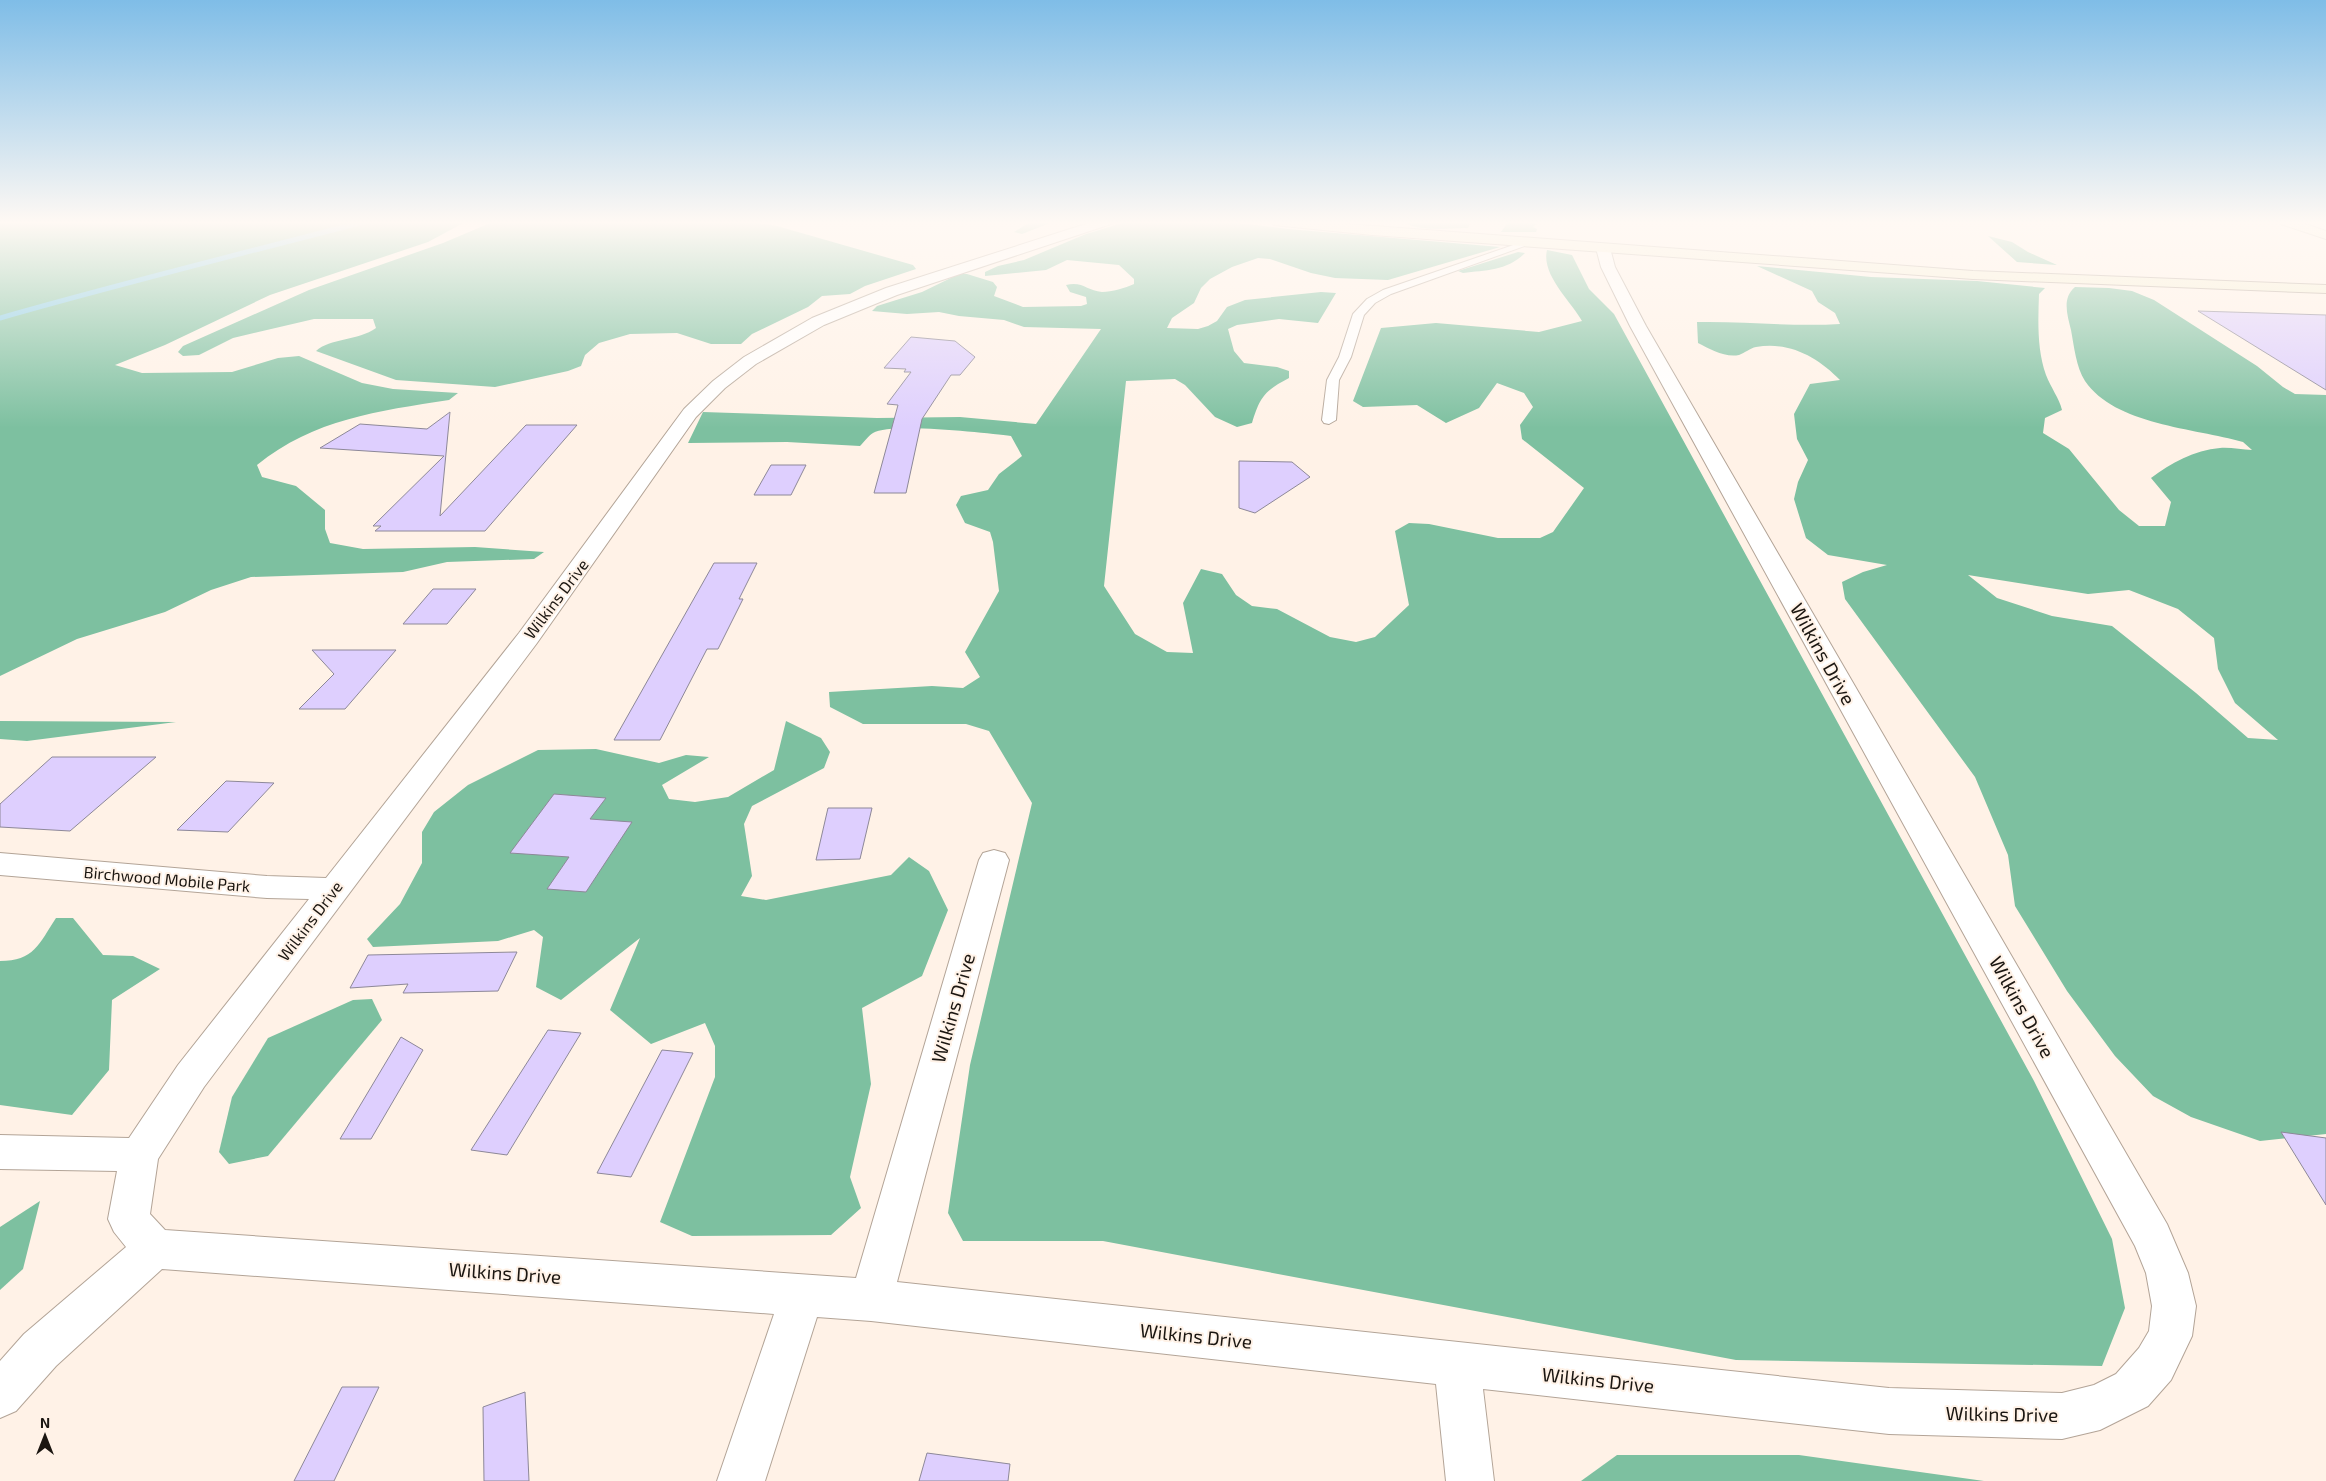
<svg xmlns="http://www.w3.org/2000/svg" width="2326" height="1481" font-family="'Exo 2',sans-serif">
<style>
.forest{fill:#7dc0a0;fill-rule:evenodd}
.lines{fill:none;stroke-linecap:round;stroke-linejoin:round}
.stream{stroke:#81cae5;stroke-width:5}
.building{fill:#decffe;stroke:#8d8898}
.lane-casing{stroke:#b3a497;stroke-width:2}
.street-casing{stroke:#b3a497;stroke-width:2}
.secondary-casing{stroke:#b3a497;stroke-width:2}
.lane{fill:#fff;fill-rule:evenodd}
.street{fill:#fff;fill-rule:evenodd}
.secondary{fill:#f7f1d6;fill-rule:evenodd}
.labels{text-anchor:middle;stroke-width:4;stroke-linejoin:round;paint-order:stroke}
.street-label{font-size:16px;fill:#1b1611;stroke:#fff2e7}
.near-street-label{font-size:19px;fill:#1b1611;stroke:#fff2e7}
</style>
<rect width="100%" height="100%" fill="#fff2e7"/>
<!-- forest -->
<g class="forest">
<path d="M0,221H467L428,242L270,295L165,345L115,365L142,373L232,372L278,358L299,356L362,383L393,389L458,393L449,400C378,411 314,419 257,465L262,477L296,486L325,510V529L330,543L363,549L475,547L544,552L534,559L447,562L403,572L251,577L211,590L165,612L77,639L0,676Z"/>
<path d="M495,221H746L777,226L913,265L916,269L865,286L850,294L822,296L808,307L752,334L741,344H711L677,333L630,334L599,343L585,355L581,366L568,371L495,387L396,380L316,351C330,338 358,341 376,328L373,319H314L233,338L199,355L183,356L178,352L183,346L309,290L443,243Z"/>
<polygon points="1032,221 1055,221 1022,234 1014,232"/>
<path d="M1129,221H1222L1288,229L1500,247L1388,280L1335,278L1311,273L1270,259L1258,258L1232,267L1210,279L1201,288L1194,303L1172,318L1167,328L1198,329L1208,326L1217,321L1227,307L1245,300L1321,292L1336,293L1318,323L1279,319L1237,325L1228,329L1234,351L1244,363L1277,367L1289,371V378C1264,391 1260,397 1252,423L1237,427L1215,417L1185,385L1175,379L1126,381L1104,586L1135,634L1167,652L1193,653L1183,603L1201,569L1222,574L1236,595L1252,606L1277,609L1330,637L1356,642L1375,637L1409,605L1395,531L1409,523L1429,524L1498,538H1540L1553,532L1584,488L1522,439L1520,425L1533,407L1524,393L1497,383L1479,408L1446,423L1417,405L1363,407L1353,401L1381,328L1436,323L1539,332L1582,321C1571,301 1541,275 1547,250L1572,255L1589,289L1614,314L2034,1081L2112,1239L2125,1308L2102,1366L1736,1360L1103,1241H963L948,1213L970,1065L1032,803L989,731L966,724H863L830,707L829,692L932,686L963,688L980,677L965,652L999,591L993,542L990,532L965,523L956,505L961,496L988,490L999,474L1022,456L1011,436C987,433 891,422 873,433C868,436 864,442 860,446L787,442L688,443L703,412L877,418L960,417L1036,424L1101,329L1024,327L1004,320L959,316L939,312L907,314L872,311L877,306L922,292L959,274H967L993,282L997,287L994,296L1023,307L1081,306L1087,304L1086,297L1070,292L1066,285C1083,281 1087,291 1102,292C1112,292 1125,288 1134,284V279L1119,265L1067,260L1046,270L985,276V272L998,266L1024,260L1086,234Z"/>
<path d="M1403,221H1465L1470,224L1468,228C1452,228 1414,232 1403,221Z"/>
<polygon points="1509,221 1532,221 1536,224 1533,227 1537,229 1536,232 1501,232"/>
<polygon points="1988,236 2012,242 2028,252 2057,265 2017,262"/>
<path d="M1518,252L1525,253C1507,271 1486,270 1463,273L1458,271Z"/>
<path d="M1757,266L1871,277L1977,281L2045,288L2039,294C2038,321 2037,350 2046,375C2051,388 2059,398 2062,410L2045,418L2043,433L2069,449L2119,510L2139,526H2165L2171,502L2151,478C2171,463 2194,450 2220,448C2230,447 2242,450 2252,450L2243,442C2194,428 2115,425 2085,381C2076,367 2074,346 2071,330C2067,314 2062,298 2075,287L2109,288L2132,291L2154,300L2257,366L2283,387L2295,394L2326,395V1134L2260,1141L2191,1117L2153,1096L2115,1056L2067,991L2015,906L2008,855L1975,777L1845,599L1842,582L1863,572L1887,565L1828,555L1806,538L1794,499L1798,482L1808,460L1797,439L1794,414L1810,384L1840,380C1818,357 1789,341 1756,347C1750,348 1745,353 1739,355C1725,358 1710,349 1698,343L1697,322C1745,321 1792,327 1840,324L1835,313L1818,302L1812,291ZM1968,575L2088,594L2129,590L2178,609L2214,638L2218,669L2235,703L2278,740L2248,738L2196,693L2112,626L2052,616L1997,598Z"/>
<polygon points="0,721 176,722 27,741 0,739"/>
<polygon points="786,721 821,738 830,752 824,768 752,806 744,824 752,876 741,896 766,900 891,875 909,857 929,871 948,910 922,976 862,1008 871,1084 850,1177 861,1208 831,1235 692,1236 660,1222 715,1077 715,1046 705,1023 651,1044 610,1010 640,938 561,1000 536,987 543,937 534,930 498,941 373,947 367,939 400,904 422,863 422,832 434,812 468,785 538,750 596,749 659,763 686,755 709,757 662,785 669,799 695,802 728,797 774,770"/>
<path d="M56,918H73L103,955L133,956L160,969L112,1000L109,1070L72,1115L0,1105V961C34,961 39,944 56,918Z"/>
<polygon points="372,999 382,1020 268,1156 229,1164 219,1152 232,1097 268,1038 353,1000"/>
<polygon points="40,1201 23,1269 0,1290 0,1227"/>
<polygon points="1617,1455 1799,1455 1984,1481 1581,1481"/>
</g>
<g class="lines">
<!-- stream -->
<path class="stream" d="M0,318C122,283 245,253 367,221"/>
</g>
<!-- building -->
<g class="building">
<polygon points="2198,311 2326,315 2326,390"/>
<polygon points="911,337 955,341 975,357 960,375 951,375 922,419 906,493 874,493 898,405 887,404 911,372 904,372 906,369 884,368"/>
<polygon points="450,412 440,516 526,425 577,425 485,531 375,531 381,526 373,526 444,456 320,448 360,424 427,429"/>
<polygon points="1239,461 1292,462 1310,477 1255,513 1239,508"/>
<polygon points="771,465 806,465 791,495 754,495"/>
<polygon points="714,563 757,563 739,599 743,599 718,649 707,649 660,740 614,740"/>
<polygon points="433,589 476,589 447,624 403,624"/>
<polygon points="312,650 396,650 345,709 299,709 334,674"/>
<polygon points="52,757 156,757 70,831 0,827 0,804"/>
<polygon points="226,781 274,783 228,832 177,830"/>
<polygon points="554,794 606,798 590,819 632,822 586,892 547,889 569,857 510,853"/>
<polygon points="828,808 872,808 860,859 816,860"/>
<polygon points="517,952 498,991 403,993 408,984 350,988 368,955"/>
<polygon points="548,1030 581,1033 507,1155 471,1150"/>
<polygon points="401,1037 423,1050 371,1139 340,1139"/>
<polygon points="662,1050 693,1053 631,1177 597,1173"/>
<polygon points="2281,1132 2326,1138 2326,1205"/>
<polygon points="342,1387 379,1387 334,1481 294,1481"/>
<polygon points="525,1392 529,1481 484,1481 483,1407"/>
<polygon points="927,1453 1010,1464 1008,1481 919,1481"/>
</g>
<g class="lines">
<!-- lane casing -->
<g class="lane-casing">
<polygon id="lane" points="1525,241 1533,243 1391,294 1375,303 1364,315 1351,357 1339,380 1336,420 1329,424 1324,423 1322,420 1327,380 1339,357 1353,314 1367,299 1383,290"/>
</g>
<!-- street casing -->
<g class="street-casing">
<polygon id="street" points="1095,221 1113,221 1111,224 897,295 824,325 756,364 725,388 696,417 537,643 204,1087 158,1159 150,1214 165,1230 856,1278 979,860 983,853 994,850 1005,853 1009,860 897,1282 1889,1388 2062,1393 2094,1385 2116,1374 2139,1348 2149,1331 2152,1306 2146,1273 2135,1246 1630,326 1601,267 1596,248 1603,244 1610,248 1615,267 1646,326 2167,1224 2188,1273 2196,1306 2192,1336 2171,1380 2148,1406 2100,1430 2062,1439 1889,1434 1483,1389 1494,1481 1446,1481 1436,1384 871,1321 817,1317 765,1481 717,1481 774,1314 162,1269 56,1366 16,1411 0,1418 0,1361 24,1334 126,1247 114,1232 108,1219 117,1171 0,1169 0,1135 129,1138 178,1065 309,899 267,898 0,875 0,853 267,876 326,878 519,633 684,409 713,381 744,357 812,318 886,288"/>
</g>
<!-- secondary casing -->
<g class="secondary-casing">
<g id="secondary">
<polygon points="1268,221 1308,221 1973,271 2326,285 2326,293 1973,279 1372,235 1274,225"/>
<polygon points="2279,221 2297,221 2326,231 2326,239 2281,224"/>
</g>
</g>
<!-- lane -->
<use href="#lane" class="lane"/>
<!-- street -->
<use href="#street" class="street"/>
<!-- secondary -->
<use href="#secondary" class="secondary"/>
</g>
<!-- sky -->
<linearGradient id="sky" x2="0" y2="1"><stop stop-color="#7fbde7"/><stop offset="0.52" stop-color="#fff9f4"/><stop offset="1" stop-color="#fff9f4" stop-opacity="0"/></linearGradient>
<rect width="2326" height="428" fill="url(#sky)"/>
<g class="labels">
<!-- street labels -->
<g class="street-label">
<text transform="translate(556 599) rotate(-53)" y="6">Wilkins Drive</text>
<text transform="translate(167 879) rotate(5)" y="6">Birchwood Mobile Park</text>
<text transform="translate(310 921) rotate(-53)" y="6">Wilkins Drive</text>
</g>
<!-- near-street labels -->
<g class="near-street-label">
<text transform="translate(1823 654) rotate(61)" y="7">Wilkins Drive</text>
<text transform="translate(2022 1007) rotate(61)" y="7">Wilkins Drive</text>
<text transform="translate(953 1008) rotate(-74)" y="7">Wilkins Drive</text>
<text transform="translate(505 1273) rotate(4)" y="7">Wilkins Drive</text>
<text transform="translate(1196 1336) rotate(6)" y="7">Wilkins Drive</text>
<text transform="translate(1598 1380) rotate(6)" y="7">Wilkins Drive</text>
<text transform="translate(2002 1414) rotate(1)" y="7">Wilkins Drive</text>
</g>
</g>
<!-- north arrow -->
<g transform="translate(45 1436)" stroke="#fff2e7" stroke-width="4" paint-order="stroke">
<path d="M0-4L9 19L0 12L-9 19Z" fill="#1b1611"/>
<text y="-8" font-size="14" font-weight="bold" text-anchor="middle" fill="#1b1611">N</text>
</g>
</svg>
